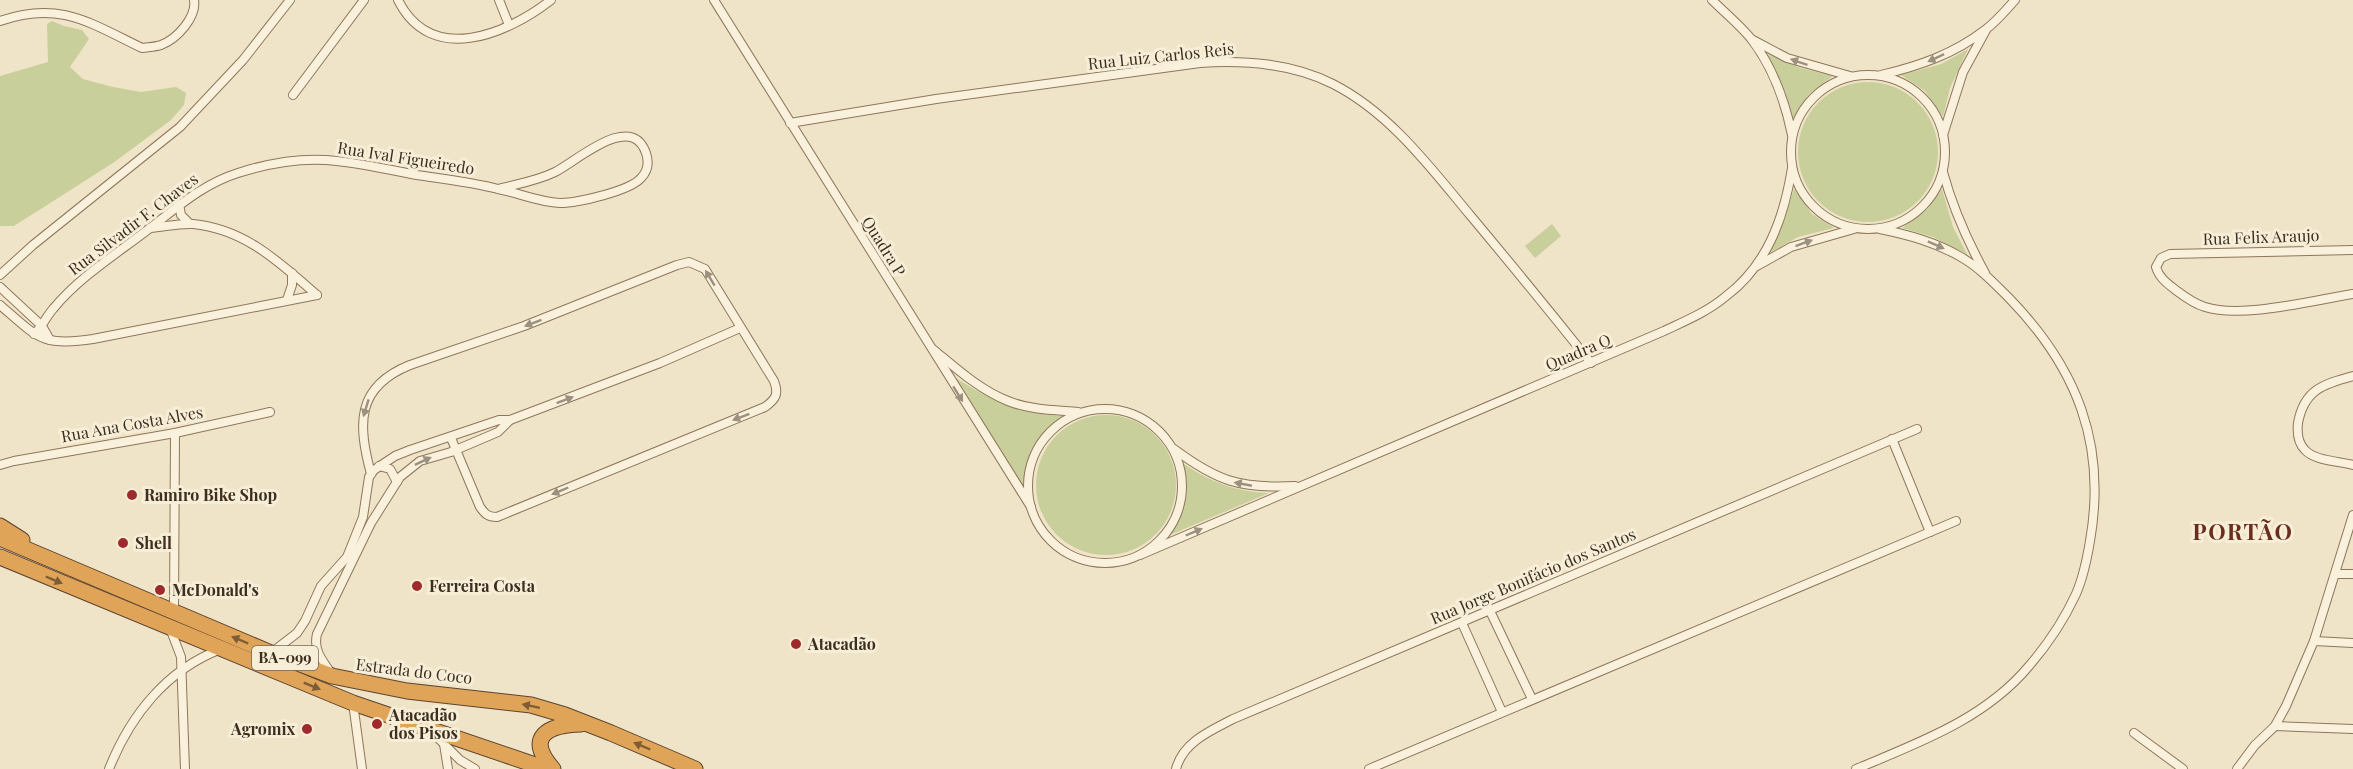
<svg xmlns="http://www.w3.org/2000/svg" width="2353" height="769" font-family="'Playfair Display',serif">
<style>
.green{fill:#c9cf9b}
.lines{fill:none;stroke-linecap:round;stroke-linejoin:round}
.street-casing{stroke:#8d765c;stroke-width:10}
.highway-casing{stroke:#5b4430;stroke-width:17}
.street{stroke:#faf1dc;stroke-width:8}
.highway{stroke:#e0a458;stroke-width:15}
.oneway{fill:#9c907e}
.oneway2{fill:#7e5d36}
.poi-dot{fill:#9e2a2b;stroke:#f7eed8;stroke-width:2}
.labels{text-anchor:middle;stroke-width:6;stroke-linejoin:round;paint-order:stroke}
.shield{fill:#f7eed8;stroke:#756857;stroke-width:1.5}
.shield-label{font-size:15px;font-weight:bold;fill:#3d2e20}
.street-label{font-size:16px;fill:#3d2e20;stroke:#f7eed8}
.poi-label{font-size:16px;font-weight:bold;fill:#3d2e20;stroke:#f7eed8;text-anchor:start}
.district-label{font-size:22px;font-weight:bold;letter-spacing:1.5px;fill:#6b2e1e;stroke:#f7eed8}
</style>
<rect width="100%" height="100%" fill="#f0e4c8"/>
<!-- green -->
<g class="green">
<polygon points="52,21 64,26 82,30 89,39 70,67 83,79 113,87 141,92 176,87 186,93 184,105 171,120 113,163 14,226 0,226 0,76 48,62 47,24"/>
<polygon points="1968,49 1950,88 1943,117 1925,91 1901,75 1941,64"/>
<polygon points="1767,54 1801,68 1833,76 1809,94 1793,118 1784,88"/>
<circle cx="1868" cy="152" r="70"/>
<polygon points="1794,189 1812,214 1834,228 1798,237 1769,253 1782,226"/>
<polygon points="1942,189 1953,227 1967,254 1933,237 1902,228 1928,209"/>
<polygon points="1552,224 1561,236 1535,258 1525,246"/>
<path d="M953,376C986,398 1022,415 1062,416C1037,433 1024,457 1023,489Z"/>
<circle cx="1106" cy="485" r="70"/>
<path d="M1184,464C1210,482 1237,492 1269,493L1170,535C1186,513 1190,490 1184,464Z"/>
</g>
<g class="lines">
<!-- street casing -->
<g class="street-casing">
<g id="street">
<path d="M398,0C431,66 506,35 551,0"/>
<polyline points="499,0 509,25"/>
<polyline points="714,0 1031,507"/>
<path d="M1712,0C1725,13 1741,26 1752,40C1774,69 1785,101 1792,135"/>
<path d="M0,21C59,0 90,23 142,48C149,47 155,47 161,45C177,39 197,17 194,0"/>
<polyline points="1753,40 1787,58 1850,76"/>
<circle cx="1868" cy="152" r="77"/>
<path d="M1881,75C1919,66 1954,54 1985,30C1996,22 2006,10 2015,0"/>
<polyline points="293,95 364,0"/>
<path d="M790,123L936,99L1200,63C1245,60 1291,63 1333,84C1390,113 1430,167 1470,215C1511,264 1551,313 1591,363"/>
<polyline points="1943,135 1963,72 1986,30"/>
<path d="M1943,172C1953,209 1967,240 1985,273"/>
<polyline points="179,204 181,215 190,224"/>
<path d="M150,228C164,227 179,223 193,224C245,229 279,262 317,295"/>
<path d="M2353,250L2170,254L2161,258L2156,267C2159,278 2168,284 2177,291C2185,297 2195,304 2205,307C2242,319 2314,300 2353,294"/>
<polyline points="1757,266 1791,247 1854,229"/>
<polyline points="0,275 33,245 180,127 243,60 290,0"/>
<polyline points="0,287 42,326 50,340"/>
<polyline points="287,300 292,285 292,273"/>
<path d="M0,305C37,337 42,347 93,339L317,295"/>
<path d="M34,334C42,327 46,317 53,309C79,277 118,253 150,228C179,206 203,184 238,173C269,163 305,157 337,161C364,164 391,170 417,175C444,179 472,182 498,189C519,193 538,202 560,203C577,203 630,191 641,178C648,171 649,162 646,153C631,111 577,161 555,172C537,181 517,184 498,189"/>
<path d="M934,350C957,369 980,390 1008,401C1030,410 1054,410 1078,412"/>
<path d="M2353,376C2323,384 2304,390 2298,423C2297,432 2298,443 2305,450C2315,461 2339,461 2353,465"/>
<circle cx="1105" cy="486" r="77"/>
<polyline points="1892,439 1930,532"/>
<path d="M1174,449C1217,481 1240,489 1295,486"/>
<polyline points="0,465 14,461 175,433 270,412"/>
<polyline points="379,466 390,469 397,482"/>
<path d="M371,474C358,425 355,387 410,365L524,326L677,265L689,262L705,269L774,381C779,394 776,399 765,407L497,517C488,517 485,514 480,507L451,438"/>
<path d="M1140,555L1664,331C1685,321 1707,312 1725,297C1767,266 1784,218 1792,168"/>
<polyline points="2336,574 2353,574"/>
<polyline points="1490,611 1532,699"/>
<polyline points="174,612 175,433"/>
<polyline points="1462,623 1502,712"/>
<polyline points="170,628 181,657 185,769"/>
<polyline points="2314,641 2353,643"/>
<polyline points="271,653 297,633 305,621 321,586 347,557 363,517 369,477 374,470 395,456 410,450 499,420 510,420 660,363 740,328"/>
<path d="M331,673C322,660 313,650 317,634L371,523L400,477L420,461L451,452L498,432L510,420"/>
<polyline points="353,703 362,769"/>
<polyline points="2275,726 2353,729"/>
<polyline points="2134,733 2183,769"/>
<polyline points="434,734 460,760 475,769"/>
<polyline points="444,744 448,769"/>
<path d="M109,769C130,716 166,670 221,649"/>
<path d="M1176,769C1183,742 1210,731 1233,719L1917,429"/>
<polyline points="1369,769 1956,521"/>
<path d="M1856,769C1918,743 1985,719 2029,666C2048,644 2064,620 2076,594C2083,578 2087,559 2090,541C2107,444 2077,368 2009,298C1994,283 1980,268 1961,257C1935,242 1909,235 1880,229"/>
<polyline points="2237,769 2255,745 2275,726 2286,706 2314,641 2353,515"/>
</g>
</g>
<!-- highway casing -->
<g class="highway-casing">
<g id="highway">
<polyline points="0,526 22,540"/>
<polyline points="0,538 271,653 332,676 407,691 531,705 565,715 611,733 695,769"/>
<polyline points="0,557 353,703 547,769"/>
<path d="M553,769C525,737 547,725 581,724"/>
</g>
</g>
<!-- street -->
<use href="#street" class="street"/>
<!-- highway -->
<use href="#highway" class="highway"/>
</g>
<!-- one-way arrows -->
<defs><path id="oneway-solid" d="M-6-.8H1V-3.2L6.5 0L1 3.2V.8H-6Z" transform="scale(1.5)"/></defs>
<g class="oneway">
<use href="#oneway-solid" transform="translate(1936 58) rotate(155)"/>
<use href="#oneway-solid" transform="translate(1799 62) rotate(-161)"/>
<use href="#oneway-solid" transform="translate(1804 243) rotate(-20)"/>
<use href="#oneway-solid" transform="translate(1936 245) rotate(24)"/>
<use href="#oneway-solid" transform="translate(710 278) rotate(-121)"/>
<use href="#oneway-solid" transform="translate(533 323) rotate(159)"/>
<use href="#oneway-solid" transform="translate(958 394) rotate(58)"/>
<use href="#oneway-solid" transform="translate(565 400) rotate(-21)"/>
<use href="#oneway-solid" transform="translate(366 408) rotate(107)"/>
<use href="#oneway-solid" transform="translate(741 417) rotate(159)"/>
<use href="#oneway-solid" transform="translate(423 461) rotate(-25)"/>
<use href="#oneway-solid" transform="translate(1243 484) rotate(-169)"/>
<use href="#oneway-solid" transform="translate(560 491) rotate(157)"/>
<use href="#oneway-solid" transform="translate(1194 532) rotate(-23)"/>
</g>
<g class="oneway2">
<use href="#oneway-solid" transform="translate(54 580) rotate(23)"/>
<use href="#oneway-solid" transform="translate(240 640) rotate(-157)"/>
<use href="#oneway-solid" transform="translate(312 686) rotate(22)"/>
<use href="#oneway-solid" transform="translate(531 706) rotate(-168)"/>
<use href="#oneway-solid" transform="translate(642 746) rotate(-157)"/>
</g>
<!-- markers -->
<g class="poi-dot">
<circle cx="132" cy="495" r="6"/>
<circle cx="123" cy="543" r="6"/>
<circle cx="417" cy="586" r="6"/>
<circle cx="160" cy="590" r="6"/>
<circle cx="796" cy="644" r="6"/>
<circle cx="377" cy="724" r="6"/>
<circle cx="307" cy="729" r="6"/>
</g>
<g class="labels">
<!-- shield labels -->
<rect class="shield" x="252" y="646" width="66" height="24" rx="4.5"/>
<g class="shield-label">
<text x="285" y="663">BA-099</text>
</g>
<!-- street labels -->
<g class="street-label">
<text transform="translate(1161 56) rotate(-6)" y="6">Rua Luiz Carlos Reis</text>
<text transform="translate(406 158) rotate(9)" y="6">Rua Ival Figueiredo</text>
<text transform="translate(133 224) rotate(-37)" y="6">Rua Silvadir F. Chaves</text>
<text transform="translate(2261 237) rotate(-2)" y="6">Rua Felix Araujo</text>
<text transform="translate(884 246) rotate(58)" y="6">Quadra P</text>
<text transform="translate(1578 352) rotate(-23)" y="6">Quadra Q</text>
<text transform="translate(132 424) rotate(-10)" y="6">Rua Ana Costa Alves</text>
<text transform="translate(1533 576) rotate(-23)" y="6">Rua Jorge Bonifácio dos Santos</text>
<text transform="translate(414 671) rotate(7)" y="6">Estrada do Coco</text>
</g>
<!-- poi labels -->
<g class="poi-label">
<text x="144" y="501">Ramiro Bike Shop</text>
<text x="135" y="549">Shell</text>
<text x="429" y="592">Ferreira Costa</text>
<text x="172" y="596">McDonald's</text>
<text x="808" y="650">Atacadão</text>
<text x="389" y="721">Atacadão<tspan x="389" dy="18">dos Pisos</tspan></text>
<text x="295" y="735" text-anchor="end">Agromix</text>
</g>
<!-- district labels -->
<g class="district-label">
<text x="2243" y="540">PORTÃO</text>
</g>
</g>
</svg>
